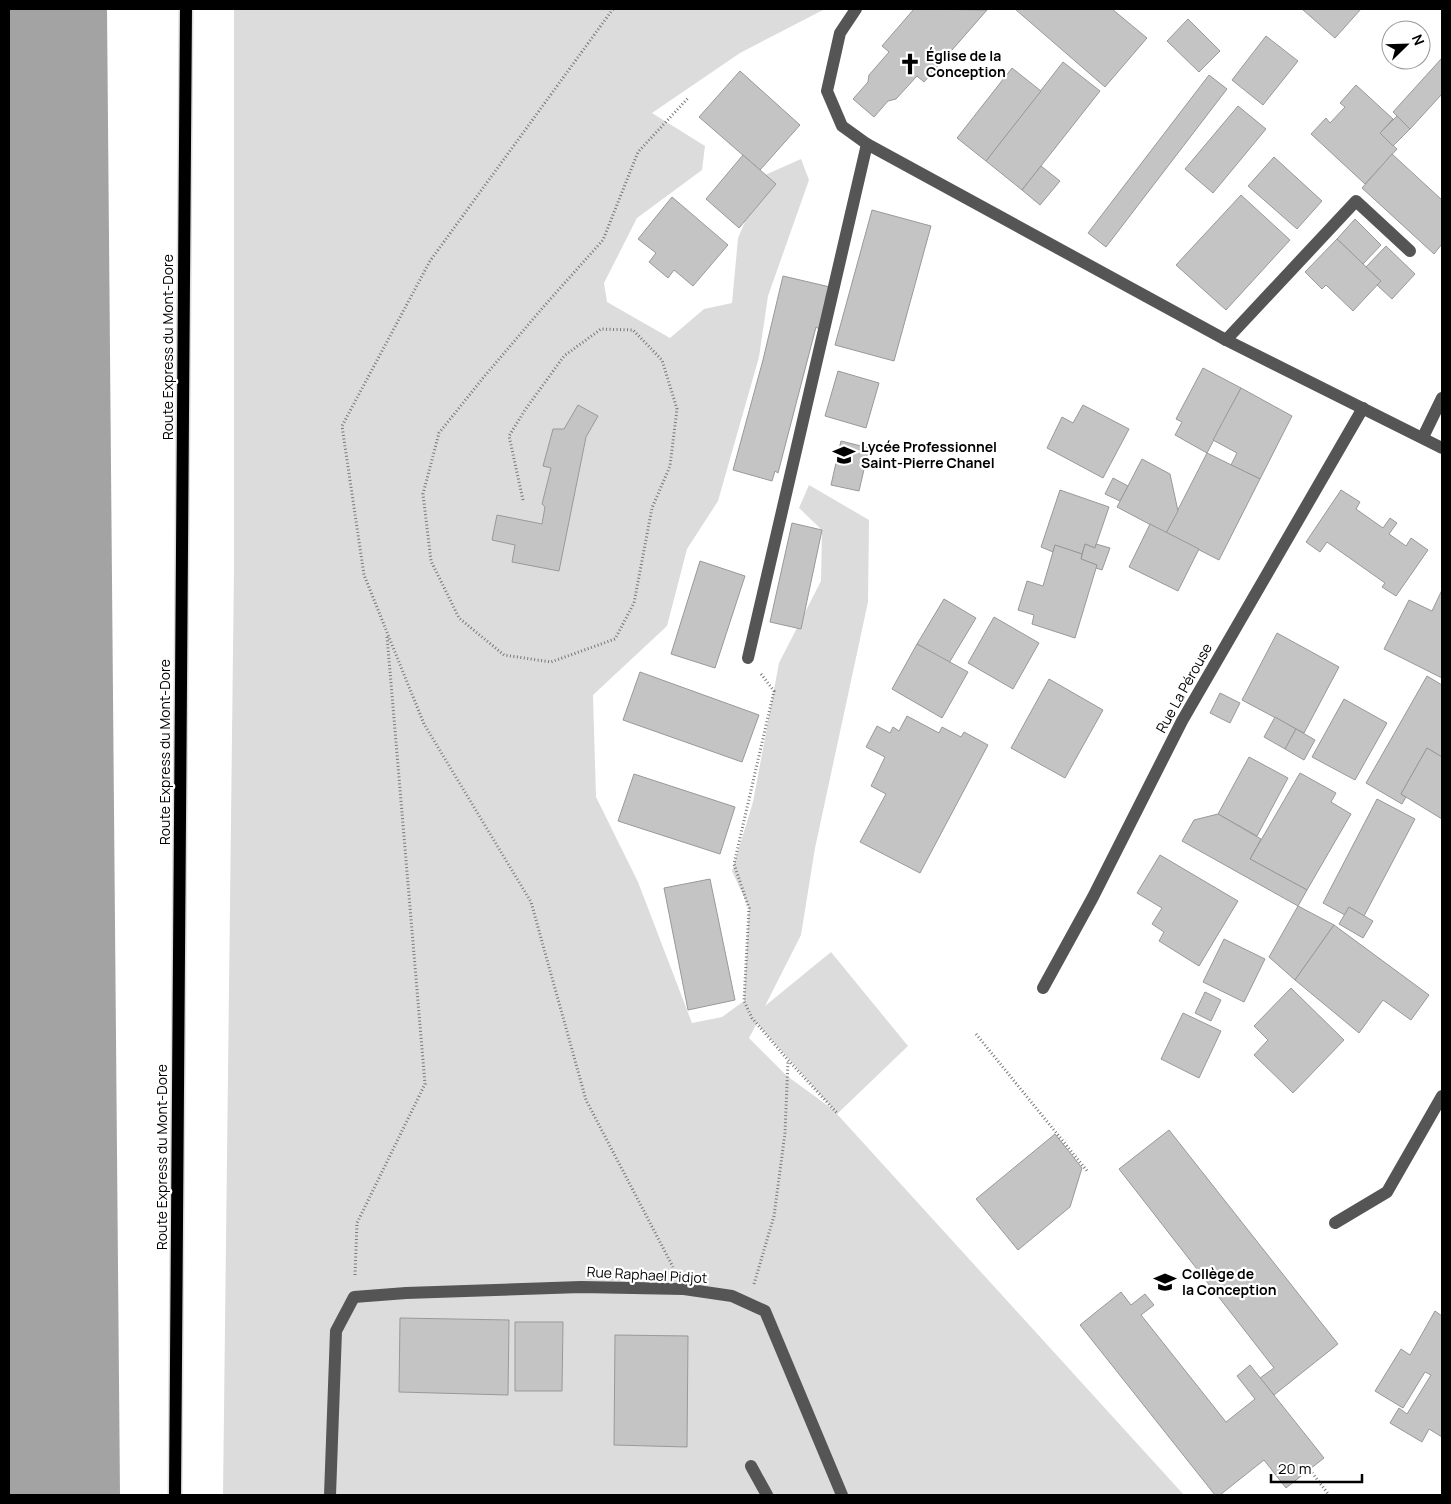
<svg xmlns="http://www.w3.org/2000/svg" width="1451" height="1504" font-family="Manrope,sans-serif">
<style>
.green{fill:#dcdcdc;fill-rule:evenodd}
.water{fill:#a3a3a3}
.building{fill:#c4c4c4;stroke:#999}
.lines{fill:none;stroke-linecap:round;stroke-linejoin:round}
.major-casing{stroke:#dbdbdb;stroke-width:15}
.path{stroke:#777;stroke-width:3;stroke-dasharray:1 2.5;stroke-linecap:butt}
.minor{stroke:#555;stroke-width:12}
.major{stroke:#000;stroke-width:12}
.labels{text-anchor:middle;stroke-width:4.5;stroke-linejoin:round;paint-order:stroke}
.poi-label{font-size:14px;font-weight:bold;fill:#000;stroke:#fff;text-anchor:start}
.street-label{font-size:14px;fill:#000;stroke:#fff}
</style>
<rect width="100%" height="100%" fill="#fff"/>
<!-- green -->
<path class="green" d="M234,9H825L740,53L652,113L705,146L702,170L637,218L604,283L607,302L670,338L704,309L732,303L738,238L765,175L801,159L809,180L768,296L759,357L718,501L687,549L667,626L593,695L596,797L638,882L692,1023L722,1017L744,1001L749,908L732,871L753,802L779,663L821,581L822,530L799,508L809,485L869,520L868,602L815,848L801,935L765,1006L831,952L908,1046L837,1114L1184,1495H223L234,567ZM757,1023L835,1111L787,1076L749,1038Z"/>
<!-- water -->
<polygon class="water" points="9,9 107,9 120,1495 9,1495"/>
<!-- building -->
<g class="building">
<polygon points="914,9 987,10 924,82 917,76 896,99 888,101 874,117 853,99 868,82 869,75 889,52 882,46"/>
<polygon points="1015,9 1112,9 1147,38 1105,87"/>
<polygon points="1302,9 1361,9 1335,38"/>
<polygon points="1188,19 1220,51 1199,72 1167,41"/>
<polygon points="1266,36 1298,61 1263,105 1232,80"/>
<polygon points="1442,58 1442,94 1410,129 1393,112"/>
<polygon points="1063,62 1100,91 1022,190 986,161"/>
<polygon points="1012,68 1041,91 986,161 957,138"/>
<polygon points="740,71 800,125 760,170 699,117"/>
<polygon points="1209,75 1227,89 1106,247 1088,233"/>
<polygon points="1356,85 1393,119 1380,133 1397,149 1365,184 1311,134 1326,118 1330,123 1345,107 1340,103"/>
<polygon points="1238,106 1266,129 1213,193 1185,169"/>
<polygon points="1397,116 1410,129 1393,146 1380,133"/>
<polygon points="1392,154 1442,200 1442,244 1434,254 1362,188"/>
<polygon points="743,155 776,184 739,228 706,199"/>
<polygon points="1274,157 1322,201 1297,229 1248,186"/>
<polygon points="1041,166 1060,181 1040,205 1022,190"/>
<polygon points="1241,195 1290,240 1226,310 1176,265"/>
<polygon points="672,197 728,245 693,286 674,270 668,278 649,262 656,253 638,239"/>
<polygon points="872,210 931,226 894,361 835,345"/>
<polygon points="1355,219 1381,245 1363,264 1337,239"/>
<polygon points="1337,239 1381,281 1353,311 1326,285 1322,289 1305,272"/>
<polygon points="1386,246 1415,274 1392,299 1377,285 1381,281 1366,267"/>
<polygon points="783,276 830,287 819,329 816,327 778,473 775,471 772,481 733,470 763,360"/>
<polygon points="1203,368 1241,388 1207,453 1175,435 1182,422 1176,419"/>
<polygon points="838,371 879,383 866,428 825,416"/>
<polygon points="1241,388 1292,416 1260,479 1231,465 1237,453 1213,440"/>
<polygon points="578,405 598,416 586,437 559,571 512,562 515,545 492,540 497,515 542,524 545,507 542,504 551,468 543,466 553,429 564,429"/>
<polygon points="1083,405 1129,429 1103,478 1047,448 1062,417 1073,423"/>
<polygon points="841,441 869,448 859,491 831,485"/>
<polygon points="1207,453 1260,479 1219,560 1166,533"/>
<polygon points="1142,459 1170,474 1178,511 1166,533 1117,507"/>
<polygon points="1113,478 1128,486 1120,501 1105,494"/>
<polygon points="1060,490 1109,507 1095,548 1085,544 1082,554 1055,545 1053,552 1041,547"/>
<polygon points="1341,490 1360,502 1356,509 1383,528 1390,518 1397,523 1389,534 1406,546 1411,538 1428,550 1396,596 1382,587 1385,583 1327,542 1320,552 1306,542"/>
<polygon points="792,523 822,530 801,629 770,622"/>
<polygon points="1150,524 1199,549 1178,591 1129,567"/>
<polygon points="1085,544 1095,548 1096,544 1110,548 1102,570 1096,568 1097,565 1081,559"/>
<polygon points="1055,545 1082,554 1081,559 1097,565 1075,638 1032,624 1034,615 1018,610 1027,581 1043,586"/>
<polygon points="700,561 745,576 715,668 671,654"/>
<polygon points="1442,590 1442,678 1384,649 1409,600 1432,611"/>
<polygon points="944,599 976,618 949,663 917,644"/>
<polygon points="994,617 1039,643 1013,689 968,663"/>
<polygon points="1277,633 1339,667 1304,733 1242,700"/>
<polygon points="917,644 968,672 942,718 892,689"/>
<polygon points="640,672 759,715 742,762 623,720"/>
<polygon points="1427,676 1442,685 1442,757 1427,748 1401,794 1406,797 1402,804 1366,783"/>
<polygon points="1049,679 1103,710 1065,778 1011,748"/>
<polygon points="1220,693 1240,703 1230,723 1210,713"/>
<polygon points="1344,699 1387,723 1355,780 1312,757"/>
<polygon points="907,716 939,733 942,727 961,737 964,732 988,745 920,873 860,842 886,794 871,786 885,757 866,747 877,726 890,733 893,727 899,731"/>
<polygon points="1275,717 1296,729 1285,749 1264,737"/>
<polygon points="1296,729 1315,740 1304,760 1285,749"/>
<polygon points="1427,748 1442,757 1442,819 1401,794"/>
<polygon points="1249,757 1288,778 1257,836 1218,814"/>
<polygon points="1300,773 1336,793 1331,802 1351,814 1307,890 1250,859"/>
<polygon points="634,774 735,807 720,854 618,821"/>
<polygon points="1377,799 1415,819 1364,916 1349,907 1345,915 1323,903"/>
<polygon points="1218,814 1261,839 1250,859 1307,890 1298,906 1182,841 1194,820"/>
<polygon points="1160,855 1238,901 1199,966 1159,941 1164,932 1152,924 1162,908 1137,893"/>
<polygon points="710,879 735,1000 688,1010 664,888"/>
<polygon points="1298,906 1334,925 1295,980 1269,957"/>
<polygon points="1349,907 1373,921 1363,938 1339,924"/>
<polygon points="1334,925 1429,995 1411,1020 1383,1000 1359,1033 1295,980"/>
<polygon points="1224,939 1265,959 1244,1002 1203,982"/>
<polygon points="1291,988 1344,1040 1293,1093 1254,1055 1268,1040 1254,1026"/>
<polygon points="1205,992 1221,1000 1211,1021 1195,1013"/>
<polygon points="1183,1013 1221,1031 1199,1078 1161,1059"/>
<polygon points="1169,1130 1338,1344 1274,1395 1260,1378 1274,1368 1119,1169"/>
<polygon points="1055,1134 1082,1168 1070,1207 1018,1250 976,1199"/>
<polygon points="1121,1292 1131,1305 1145,1294 1154,1305 1141,1315 1226,1422 1255,1399 1237,1376 1250,1365 1324,1458 1286,1488 1264,1460 1220,1495 1215,1495 1080,1325"/>
<polygon points="1435,1311 1442,1316 1442,1437 1429,1429 1422,1442 1390,1423 1399,1408 1407,1414 1431,1375 1425,1372 1403,1408 1375,1391 1401,1349 1410,1355"/>
<polygon points="400,1318 509,1320 508,1395 399,1392"/>
<polygon points="515,1322 563,1322 562,1391 515,1391"/>
<polygon points="615,1335 688,1336 687,1447 614,1445"/>
</g>
<g class="lines">
<!-- major casing -->
<g class="major-casing">
<polyline id="major" points="175,1495 186,9"/>
</g>
<!-- path -->
<g class="path">
<polyline points="613,9 430,261 342,426 364,575 424,724 531,902 586,1100 673,1267"/>
<polyline points="523,500 509,436 525,410 564,356 601,329 633,330 662,360 677,409 670,466 652,508 634,603 615,639 551,662 504,655 459,618 431,561 423,494 439,433 483,378 545,305 603,240 638,152 689,97"/>
<polyline points="761,674 774,691 734,864 749,908 744,1001 752,1018 788,1060 837,1113"/>
<polyline points="976,1034 1088,1172"/>
<polyline points="355,1275 357,1223 425,1084 387,636"/>
<polyline points="754,1284 774,1216 785,1133 788,1061"/>
<polyline points="1310,1470 1329,1495"/>
</g>
<!-- minor -->
<g class="minor">
<polyline points="856,9 840,33 827,91 842,126 867,144 1226,340 1442,448"/>
<polyline points="1226,340 1356,201 1410,251"/>
<polyline points="1423,437 1442,398"/>
<polyline points="748,658 867,144"/>
<polyline points="1043,988 1093,897 1182,721 1363,408"/>
<polyline points="1335,1223 1387,1192 1442,1096"/>
<polyline points="751,1466 767,1495"/>
<polyline points="330,1495 336,1331 354,1297 406,1293 581,1287 684,1289 732,1296 765,1311 842,1495"/>
</g>
<!-- major -->
<use href="#major" class="major"/>
</g>
<!-- icons -->
<defs>
<g id="church-bare" transform="scale(1.725)"><path d="M-1.2-6h2.4v3.5h3.3v2.4h-3.3V6h-2.4V-.1h-3.3v-2.4h3.3Z" fill="#000" stroke="#fff" stroke-width="2.5" paint-order="stroke"/></g>
<g id="school-bare" transform="scale(1.725)"><path d="M0-5L7-2L0 1L-7-2ZM-4 1L0 2.5L4 1V4Q0 6-4 4Z" fill="#000" stroke="#fff" stroke-width="2.5" paint-order="stroke"/></g>
</defs>
<g fill-rule="evenodd">
<use href="#church-bare" x="910" y="64"/>
<use href="#school-bare" x="844" y="455"/>
<use href="#school-bare" x="1165" y="1282"/>
</g>
<g class="labels">
<!-- poi labels -->
<g class="poi-label">
<text x="926" y="61">Église de la<tspan x="926" dy="16">Conception</tspan></text>
<text x="861" y="452">Lycée Professionnel<tspan x="861" dy="16">Saint-Pierre Chanel</tspan></text>
<text x="1182" y="1279">Collège de<tspan x="1182" dy="16">la Conception</tspan></text>
</g>
<!-- street labels -->
<g class="street-label">
<text transform="translate(168 347) rotate(-90)" y="5">Route Express du Mont-Dore</text>
<text transform="translate(1184 688) rotate(-61)" y="5">Rue La Pérouse</text>
<text transform="translate(165 752) rotate(-90)" y="5">Route Express du Mont-Dore</text>
<text transform="translate(162 1157) rotate(-90)" y="5">Route Express du Mont-Dore</text>
<text transform="translate(647 1275) rotate(3)" y="5">Rue Raphael Pidjot</text>
</g>
</g>
<!-- border -->
<rect width="1451" height="1504" fill="none" stroke="#000000" stroke-width="20"/>
<!-- north arrow -->
<g transform="translate(1406 45) rotate(67)"><circle r="24" fill="#ffffff" stroke="#999999"/>
<path d="M0-4L9 19L0 12L-9 19Z" fill="#000000"/>
<text y="-8" font-size="14" font-weight="bold" text-anchor="middle" fill="#000000">N</text>
</g>
<!-- scale -->
<path d="M1271 1474v8h91v-8" fill="none" stroke="#000000" stroke-width="2.5"/>
<text x="1278" y="1474" font-size="15" fill="#000000" stroke="#ffffff" stroke-width="4" paint-order="stroke">20 m</text>
</svg>
